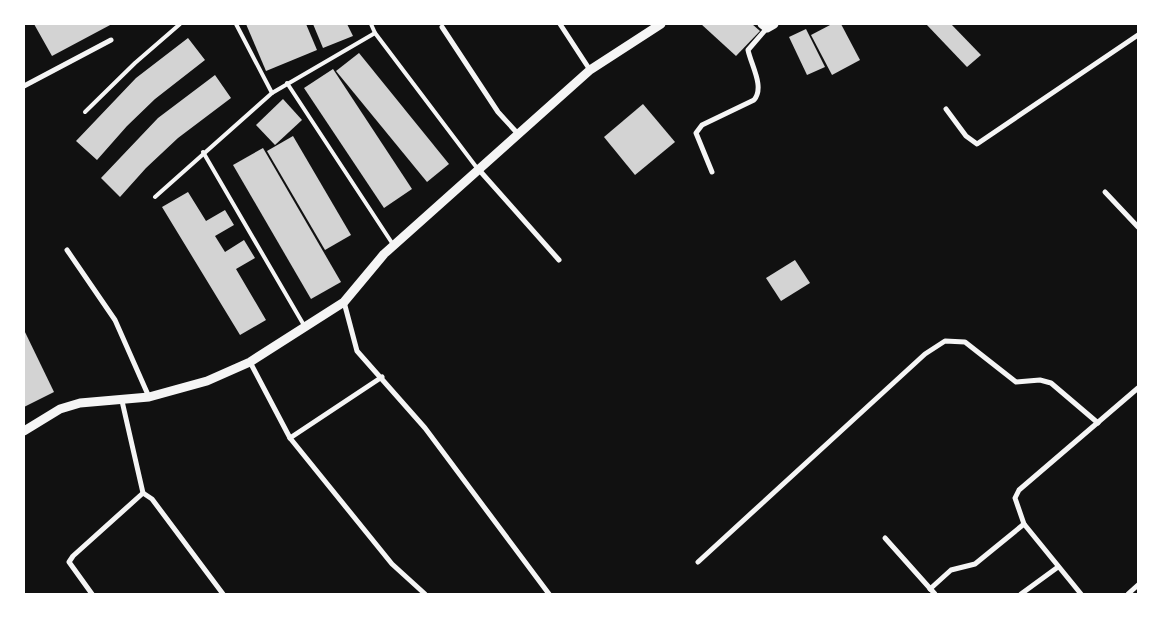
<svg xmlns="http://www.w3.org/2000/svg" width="1162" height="618" font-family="'Golos Text',sans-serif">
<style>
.building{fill:#d3d3d3}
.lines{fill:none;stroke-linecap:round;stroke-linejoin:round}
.service{stroke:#f5f5f5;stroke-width:4}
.minor{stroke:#f5f5f5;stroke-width:5}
.tertiary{stroke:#f5f5f5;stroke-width:9}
</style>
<rect width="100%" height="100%" fill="#111"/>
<!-- building -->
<g class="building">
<polygon points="34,24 112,24 52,56"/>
<polygon points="246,24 306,24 317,50 266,71"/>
<polygon points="313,24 347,24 353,36 323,48"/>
<polygon points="701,24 752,24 760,31 736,56"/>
<polygon points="832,24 841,24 860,60 832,75 811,35"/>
<polygon points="926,24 951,24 981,55 967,67"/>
<polygon points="806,29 825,67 807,75 789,37"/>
<polygon points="188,38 205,60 155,99 127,126 97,160 76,141 136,78"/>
<polygon points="359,53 449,164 427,182 336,71"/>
<polygon points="333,69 412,189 384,208 304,88"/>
<polygon points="215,75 231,98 178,138 146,168 120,197 101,178 158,118"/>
<polygon points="283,99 302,120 275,145 256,125"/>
<polygon points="643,104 675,142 635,175 604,137"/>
<polygon points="293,136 351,235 325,250 267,151"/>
<polygon points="263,148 341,282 311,299 233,165"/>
<polygon points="188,192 206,221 225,210 234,225 215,236 225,252 244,240 255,258 236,269 266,320 240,335 162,207"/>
<polygon points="795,260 810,283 781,301 766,278"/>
<polygon points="24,330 54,392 24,407"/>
</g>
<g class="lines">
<!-- service -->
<g class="service">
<polyline points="236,24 272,93"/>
<polyline points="371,24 375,33 477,168"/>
<polyline points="287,83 394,246"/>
<polyline points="85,112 135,63 180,24"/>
<polyline points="203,152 305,327"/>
<polyline points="155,197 272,93 375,33"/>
</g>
<!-- minor -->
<g class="minor">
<polyline points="560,24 590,70"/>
<polyline points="442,27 498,112 519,135"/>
<polyline points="24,86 111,40"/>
<polyline points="946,109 966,136 977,144 1138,35"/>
<polyline points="480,171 559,260"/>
<path d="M712,172L696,133L702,125L754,100C765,87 751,65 748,50L767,28"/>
<polyline points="1105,192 1138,227"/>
<polyline points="67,250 115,320 149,397"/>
<polyline points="344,302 357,351 425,428 549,594"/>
<polyline points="250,362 290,438 392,564 425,594"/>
<polyline points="122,401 143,493 152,499 223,594"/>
<polyline points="290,438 382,377"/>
<polyline points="885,538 935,594"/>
<polyline points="698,562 925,354 945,341 965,342 1016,382 1040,380 1051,383 1098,423"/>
<polyline points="930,589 951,570 975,564 1024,524"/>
<polyline points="92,594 69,562 73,556 143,493"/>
<polyline points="1021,594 1058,567"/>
<polyline points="1081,594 1024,524 1015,498 1019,490 1138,388"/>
<polyline points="1128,594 1138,585"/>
</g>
<!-- tertiary -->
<g class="tertiary">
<polyline points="762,24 767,28 774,24"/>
<polyline points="24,431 60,409 80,403 149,397 207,381 250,362 344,302 384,254 590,70 661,24"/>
</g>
</g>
<!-- border -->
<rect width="1162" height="618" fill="none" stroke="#ffffff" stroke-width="50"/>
</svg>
